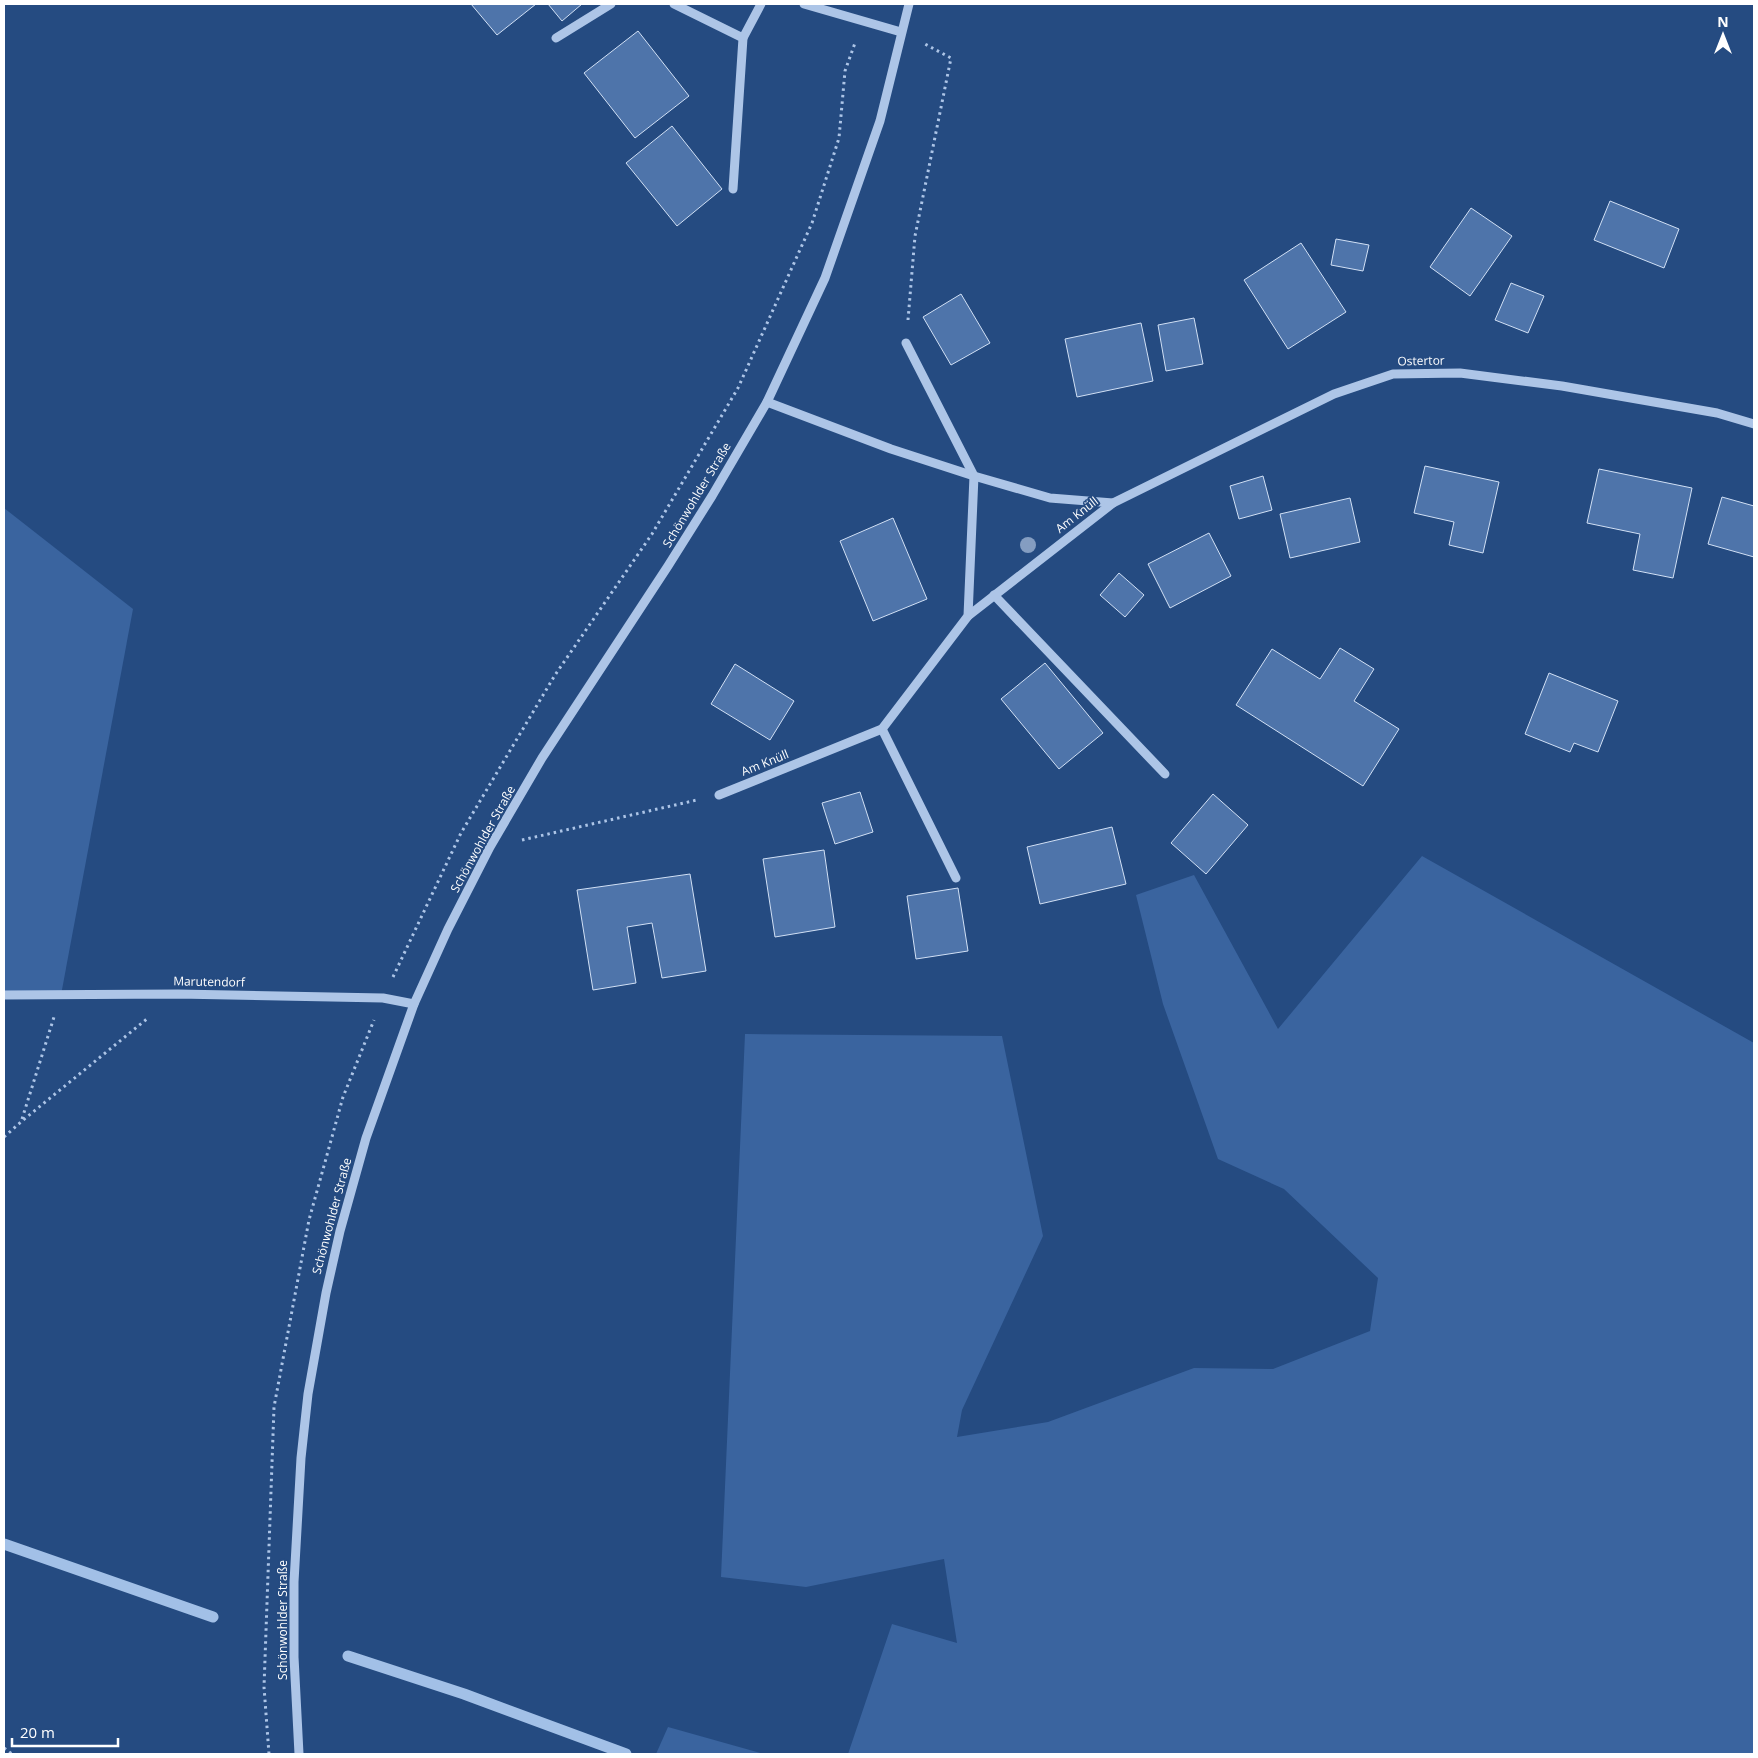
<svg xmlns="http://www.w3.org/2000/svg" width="1758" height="1758" font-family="'Open Sans',sans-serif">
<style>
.green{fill:#3a649f}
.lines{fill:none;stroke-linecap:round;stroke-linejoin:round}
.stream{stroke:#a2c0e7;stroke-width:11}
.building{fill:#4e74aa;stroke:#d1e0f5}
.path{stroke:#adc5e7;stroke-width:3;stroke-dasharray:2.5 4;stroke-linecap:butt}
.minor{stroke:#adc5e7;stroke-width:9}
.tree{fill:#849dc1}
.labels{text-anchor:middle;stroke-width:4;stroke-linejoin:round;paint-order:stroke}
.street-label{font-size:12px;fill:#fff;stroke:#254b81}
</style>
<rect width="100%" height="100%" fill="#254b81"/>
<!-- green -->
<g class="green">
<polygon points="4,508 133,609 61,995 4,995"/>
<polygon points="1422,856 1754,1043 1754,1754 848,1754 892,1624 957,1643 944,1559 806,1587 721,1577 745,1034 1002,1036 1043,1236 962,1410 957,1437 1048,1422 1194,1368 1273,1369 1370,1331 1378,1278 1284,1189 1218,1159 1163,1004 1136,895 1194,875 1278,1029"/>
<polygon points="668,1727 764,1754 656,1754"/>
</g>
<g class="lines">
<!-- stream -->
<g class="stream">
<polyline points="4,1544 213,1617"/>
<polyline points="348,1656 464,1694 626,1754"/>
</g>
</g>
<!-- building -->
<g class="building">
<polygon points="471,4 536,4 497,35"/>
<polygon points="548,4 582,4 562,21"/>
<polygon points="638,31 689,96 635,138 584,73"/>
<polygon points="672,126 722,189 677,226 626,163"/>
<polygon points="1610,201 1679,229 1664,268 1594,240"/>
<polygon points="1471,208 1512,236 1470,296 1430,267"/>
<polygon points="1336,239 1369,245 1363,271 1331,265"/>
<polygon points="1301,243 1346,312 1288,349 1244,280"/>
<polygon points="1511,283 1544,296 1528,333 1495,320"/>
<polygon points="961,294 990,343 951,365 923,317"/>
<polygon points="1194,318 1203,364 1166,371 1158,325"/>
<polygon points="1141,323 1153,381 1077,397 1065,339"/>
<polygon points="1425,466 1499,482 1483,553 1449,545 1454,522 1414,513"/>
<polygon points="1599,469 1692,488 1673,578 1633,570 1640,534 1587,523"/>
<polygon points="1263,476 1272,510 1239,519 1230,486"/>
<polygon points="1722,497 1754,506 1754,557 1708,544"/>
<polygon points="1350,498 1360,542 1290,558 1280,514"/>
<polygon points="893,518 927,599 873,621 840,541"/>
<polygon points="1209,533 1231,576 1170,608 1148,564"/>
<polygon points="1119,573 1144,595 1125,617 1100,595"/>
<polygon points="1340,648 1374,669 1354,701 1399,729 1363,786 1236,705 1272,649 1320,679"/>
<polygon points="1045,663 1103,733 1059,769 1001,699"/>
<polygon points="735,664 794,701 770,740 711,704"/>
<polygon points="1549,673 1618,701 1598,752 1574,743 1570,752 1525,734"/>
<polygon points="860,792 873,832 835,844 822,803"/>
<polygon points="1213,794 1248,825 1206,874 1171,843"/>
<polygon points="1112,827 1126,884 1040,904 1027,847"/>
<polygon points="824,850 835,927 775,937 763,859"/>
<polygon points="690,874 706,971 662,978 652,923 627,927 636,983 593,990 577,890"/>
<polygon points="958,888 968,951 916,959 907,896"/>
</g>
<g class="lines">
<!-- path -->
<g class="path">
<polyline points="908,320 915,236 951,58 923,43"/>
<polyline points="522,840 697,800"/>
<polyline points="393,977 461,833 555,675 652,534 738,388 812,223 839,138 845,71 855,43"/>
<polyline points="22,1119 54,1017"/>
<polyline points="4,1137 22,1121 148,1018"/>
<polyline points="4,1748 12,1754"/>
<polyline points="269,1754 264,1687 274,1407 309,1220 343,1097 374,1020"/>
</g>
<!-- minor -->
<g class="minor">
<polyline points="674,4 743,38 733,189"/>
<polyline points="804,4 901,32"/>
<polyline points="556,38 611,4"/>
<polyline points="743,38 761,4"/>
<polyline points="767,402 891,449 974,476 1050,498 1113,503"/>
<polyline points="994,595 1165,774"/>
<polyline points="968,616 1113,503 1334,394 1393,374 1460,373 1562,386 1717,413 1754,424"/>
<polyline points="882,729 956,878"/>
<polyline points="719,795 882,729 968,616 974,476 906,343"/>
<polyline points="4,995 178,994 383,998 414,1004"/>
<polyline points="299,1754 294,1657 294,1582 301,1458 308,1394 326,1293 340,1231 366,1138 414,1004 448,929 490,847 542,758 668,566 712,496 767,402 825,278 880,121 909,4"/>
</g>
</g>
<!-- trees -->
<circle class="tree" cx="1028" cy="545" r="8"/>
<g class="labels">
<!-- street labels -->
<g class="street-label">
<text transform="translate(1421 361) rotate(-1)" y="4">Ostertor</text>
<text transform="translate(697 495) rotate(-59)" y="4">Schönwohlder Straße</text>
<text transform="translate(1077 515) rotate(-38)" y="4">Am Knüll</text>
<text transform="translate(765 763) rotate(-22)" y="4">Am Knüll</text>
<text transform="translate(483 839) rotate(-61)" y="4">Schönwohlder Straße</text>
<text transform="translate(209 982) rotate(1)" y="4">Marutendorf</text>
<text transform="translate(332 1216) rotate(-75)" y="4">Schönwohlder Straße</text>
<text transform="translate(283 1620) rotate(-90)" y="4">Schönwohlder Straße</text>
</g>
</g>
<!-- border -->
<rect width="1758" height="1758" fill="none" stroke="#ffffff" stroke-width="10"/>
<!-- north arrow -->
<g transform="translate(1723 35)" stroke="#254b81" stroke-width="4" paint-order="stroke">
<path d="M0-4L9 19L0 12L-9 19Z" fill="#ffffff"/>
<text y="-8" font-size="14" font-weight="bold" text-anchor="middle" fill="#ffffff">N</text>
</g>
<!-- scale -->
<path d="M12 1738v8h106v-8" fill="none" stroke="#ffffff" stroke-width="2.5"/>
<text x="20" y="1738" font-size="15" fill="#ffffff" stroke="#254b81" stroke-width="4" paint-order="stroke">20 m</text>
</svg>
